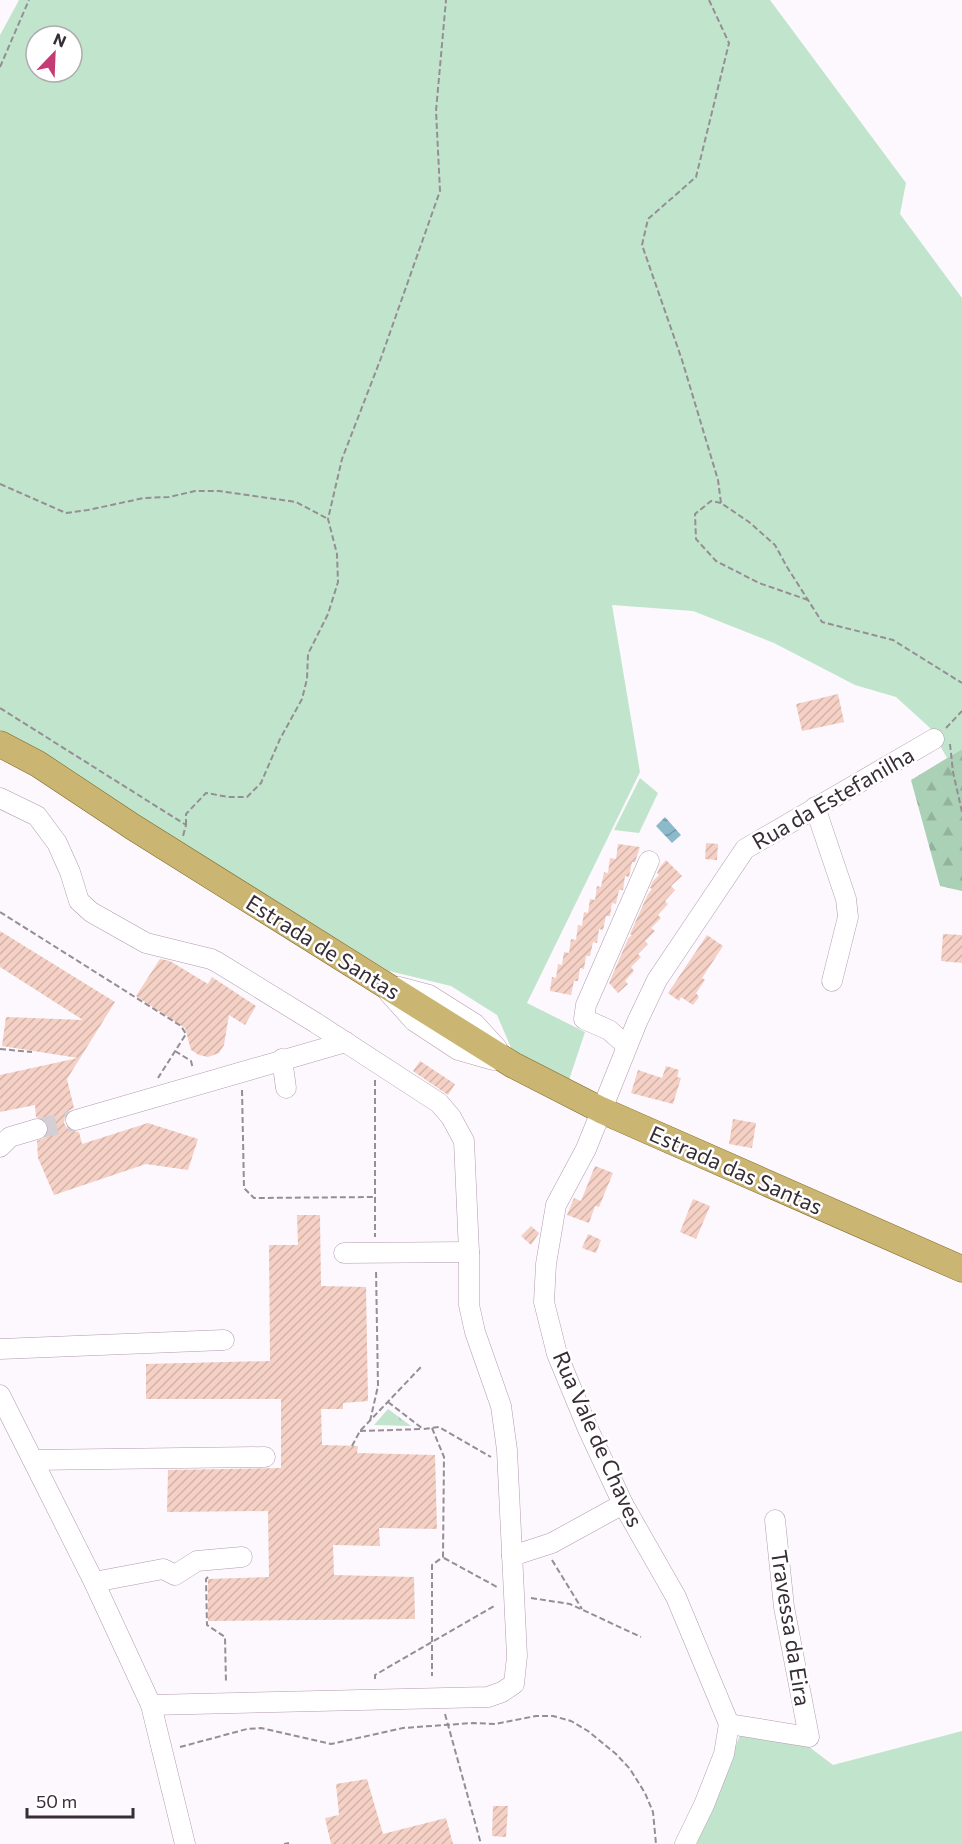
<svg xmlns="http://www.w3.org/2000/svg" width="962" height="1844" font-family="Commissioner,sans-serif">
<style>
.grass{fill:#c1e5cc;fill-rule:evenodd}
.forest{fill:url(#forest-firs)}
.park{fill:url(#park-tufts)}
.water{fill:url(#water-waves)}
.building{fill:url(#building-hatch)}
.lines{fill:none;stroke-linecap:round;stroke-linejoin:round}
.minor-tunnel{stroke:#d5cfd5;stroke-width:20;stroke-dasharray:20 10;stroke-linecap:butt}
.minor-casing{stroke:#b39ab1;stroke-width:21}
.major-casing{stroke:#7f6620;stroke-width:27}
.path{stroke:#958e95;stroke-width:2;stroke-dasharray:6 3;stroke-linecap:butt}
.minor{stroke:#fff;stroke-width:20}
.major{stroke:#cab672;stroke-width:26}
.labels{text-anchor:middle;stroke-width:5;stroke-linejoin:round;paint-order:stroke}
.street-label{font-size:22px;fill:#372d36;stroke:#fff}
</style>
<defs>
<pattern id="forest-firs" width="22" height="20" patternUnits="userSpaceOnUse" patternTransform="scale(1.5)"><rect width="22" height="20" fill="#aad0b6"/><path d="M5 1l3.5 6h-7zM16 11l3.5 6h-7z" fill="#93b39d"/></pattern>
<pattern id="park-tufts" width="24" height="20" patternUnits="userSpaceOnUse" patternTransform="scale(1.5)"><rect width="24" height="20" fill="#c1e5cc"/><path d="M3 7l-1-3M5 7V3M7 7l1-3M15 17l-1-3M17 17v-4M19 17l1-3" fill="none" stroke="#a6c5b0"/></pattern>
<pattern id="water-waves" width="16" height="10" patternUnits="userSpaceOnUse" patternTransform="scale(1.5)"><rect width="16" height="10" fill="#8cbacb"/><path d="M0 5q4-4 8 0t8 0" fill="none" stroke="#7398a6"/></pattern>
<pattern id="building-hatch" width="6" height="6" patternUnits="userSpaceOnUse" patternTransform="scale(1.5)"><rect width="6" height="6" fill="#f4d0c5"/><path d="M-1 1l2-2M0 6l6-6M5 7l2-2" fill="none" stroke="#d2b3aa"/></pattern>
</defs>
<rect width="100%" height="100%" fill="#fdf8fd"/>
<!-- grass -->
<g class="grass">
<path d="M19,0H770L906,183L900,214L962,298V749L947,758L930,728L896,697L855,685L774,643L693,611L612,605L640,772L527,1003L585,1032L568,1083L512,1050L497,1015L451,986L389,971L0,730V35ZM36,36H72V72H36Z"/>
<polygon points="640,778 658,793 639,833 614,830"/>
<polygon points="962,1731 962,1844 697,1844 740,1735 808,1746 833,1765"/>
</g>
<!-- forest -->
<polygon class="forest" points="962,749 962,891 940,886 911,780"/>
<!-- park -->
<polygon class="park" points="388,1409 411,1426 374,1425"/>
<!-- water -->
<polygon class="water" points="665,817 681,835 672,843 656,826"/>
<!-- building -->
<g class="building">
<polygon points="838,694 844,722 802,731 796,704"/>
<polygon points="706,843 718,844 717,860 705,859"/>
<polygon points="618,844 640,847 635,862 632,862 629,877 625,876 623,890 619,890 616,904 612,903 610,916 606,916 603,930 599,929 597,943 593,942 590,956 586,956 584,969 580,968 578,981 574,981 571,995 550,991 552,977 556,978 558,964 562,965 564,952 569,953 571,939 576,940 578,925 582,926 584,912 588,913 590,899 595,900 597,886 601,887 604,872 608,873 610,858 616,859"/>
<polygon points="666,860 682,876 671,886 675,890 665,901 668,904 658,915 661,918 651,928 655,931 645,941 648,944 638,954 641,957 631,967 634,971 625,981 628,984 618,993 609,983 628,939 632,935 630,934 648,894 652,889 650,888 653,881 659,875 657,873 660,867"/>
<polygon points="0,931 115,1002 67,1079 74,1108 68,1111 65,1117 64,1123 67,1128 73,1131 79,1132 82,1144 148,1123 198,1139 188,1170 146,1164 54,1195 38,1158 37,1141 46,1137 49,1131 48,1125 45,1120 36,1117 35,1105 0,1112 0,1075 78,1058 2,1046 6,1017 83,1020 0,967"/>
<polygon points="943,934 962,935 962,963 941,961"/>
<polygon points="707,935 723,946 702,978 705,980 696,993 699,997 693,1005 681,997 679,1001 668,993"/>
<polygon points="160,959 170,961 208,984 212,977 256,1006 245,1025 229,1015 224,1045 219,1053 208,1057 199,1055 191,1050 185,1028 136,996"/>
<polygon points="420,1061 455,1084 448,1095 413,1071"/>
<polygon points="666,1066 679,1070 677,1077 681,1078 673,1104 631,1093 638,1070 662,1078"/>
<polygon points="733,1119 756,1123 752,1148 729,1144"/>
<polygon points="595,1166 613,1173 599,1207 595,1206 589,1223 567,1215 574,1198 581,1201"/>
<polygon points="693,1199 710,1206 696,1239 680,1232"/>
<polygon points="297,1215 320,1215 321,1286 366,1287 368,1401 343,1403 343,1409 321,1409 322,1445 358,1446 357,1453 435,1455 437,1529 379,1528 380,1546 333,1545 334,1575 414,1577 415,1619 208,1621 208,1579 269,1577 268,1511 167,1512 168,1470 281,1468 281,1399 146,1399 146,1364 270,1361 269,1245 298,1245"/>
<polygon points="531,1226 539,1233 531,1245 521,1236"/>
<polygon points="588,1234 601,1240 596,1253 582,1248"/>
<polygon points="367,1779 383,1834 446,1818 453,1844 331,1844 325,1818 339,1815 336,1784"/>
<polygon points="493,1806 508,1806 506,1837 492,1836"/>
</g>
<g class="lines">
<!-- minor-tunnel -->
<polyline class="minor-tunnel" points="37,1129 76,1120"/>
<!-- minor casing -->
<g class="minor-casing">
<g id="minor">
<polyline points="0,798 37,816 57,843 70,872 79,901 91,912 146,943 211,959 217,962 316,1023 439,1103 451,1117 464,1141 469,1252 469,1305 475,1332 501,1406 507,1450 517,1656 514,1684 502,1692 488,1697 151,1705"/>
<polyline points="815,807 846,899 848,917 832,981"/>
<polyline points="399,987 429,995 475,1024 497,1048"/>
<polyline points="389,993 414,1021 458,1050 493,1060"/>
<polyline points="627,1046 609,1030 584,1019 586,1005 649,861"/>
<polyline points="282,1059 286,1088"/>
<polyline points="76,1120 346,1042"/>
<polyline points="0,1147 10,1137 37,1129"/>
<polyline points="344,1253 469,1252"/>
<polyline points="0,1349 224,1340"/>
<polyline points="0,1395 94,1582 151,1705 185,1844"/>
<polyline points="33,1460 265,1457"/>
<polyline points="512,1556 552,1543 623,1504"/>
<polyline points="94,1582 163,1569 175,1575 197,1561 242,1557"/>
<polyline points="729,1724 809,1737 784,1607 775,1520"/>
<polyline points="685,1844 704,1805 724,1754 729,1724 676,1597 623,1504 588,1429 557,1354 544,1302 546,1264 556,1205 586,1149 637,1022 657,980 745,849 934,739"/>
</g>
</g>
<!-- major casing -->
<g class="major-casing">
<polyline id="major" points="0,744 38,764 133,827 513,1065 601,1110 962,1269"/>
</g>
<!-- path -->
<g class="path">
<polyline points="709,0 729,43 696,177 648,219 642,245 682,360 718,480 721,503 749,522 775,545 787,567 822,622 893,640 962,683"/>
<polyline points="0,67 29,0"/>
<polyline points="0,484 66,513 88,510 144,498 169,497 195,491 219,491 296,502 328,519"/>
<polyline points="721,503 711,501 695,514 696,539 716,561 759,583 808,600"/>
<polyline points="0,708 186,825 183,836"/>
<polyline points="946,728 962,711"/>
<polyline points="950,744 953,772 962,812"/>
<polyline points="186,825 186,814 206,793 229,797 247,797 261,783 280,739 302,699 307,679 308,654 328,614 338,582 337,554 328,519 342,459 381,358 440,191 436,111 446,0"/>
<polyline points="0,912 181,1026 186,1034 158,1078"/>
<polyline points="0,1049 32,1052"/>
<polyline points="175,1051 191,1061 193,1069"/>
<polyline points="375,1080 375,1237"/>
<polyline points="242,1090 244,1188 254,1198 376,1197"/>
<polyline points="388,1402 423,1429 439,1427 491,1457"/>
<polyline points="370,1421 378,1386 376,1269"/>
<polyline points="432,1428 444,1457 443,1557 432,1565 432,1676"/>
<polyline points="360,1431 423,1429"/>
<polyline points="352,1446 360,1431 421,1367"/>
<polyline points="444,1558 497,1587"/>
<polyline points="552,1560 582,1609"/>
<polyline points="208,1577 206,1579 207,1625 225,1637 226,1683"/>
<polyline points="531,1598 570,1604 641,1637"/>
<polyline points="375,1679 375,1675 496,1605"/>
<polyline points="445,1714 481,1844"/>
<polyline points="180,1747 247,1729 261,1728 331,1744 403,1728 473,1723 495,1724 536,1716 553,1716 571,1721 588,1731 616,1754 630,1769 645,1793 653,1812 656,1844"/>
<polyline points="284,1844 289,1843"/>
</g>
<!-- minor -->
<use href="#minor" class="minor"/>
<!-- major -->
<use href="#major" class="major"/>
</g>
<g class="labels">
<!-- street labels -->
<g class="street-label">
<text transform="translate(833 798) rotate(-30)" y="8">Rua da Estefanilha</text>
<text transform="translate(323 947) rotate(32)" y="8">Estrada de Santas</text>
<text transform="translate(736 1170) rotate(24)" y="8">Estrada das Santas</text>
<text transform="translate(598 1439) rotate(66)" y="8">Rua Vale de Chaves</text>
<text transform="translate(791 1628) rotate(81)" y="8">Travessa da Eira</text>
</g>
</g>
<!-- north arrow -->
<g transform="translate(54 54) rotate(23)"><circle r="28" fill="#ffffff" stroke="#afabaf" stroke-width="1.5"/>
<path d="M0-4.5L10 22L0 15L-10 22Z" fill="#c53b75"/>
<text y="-9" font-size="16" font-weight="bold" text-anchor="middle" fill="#372d36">N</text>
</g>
<!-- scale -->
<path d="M27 1808v9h106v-9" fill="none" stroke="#372d36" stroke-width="3"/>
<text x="36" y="1808" font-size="18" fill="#372d36" stroke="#ffffff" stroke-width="4.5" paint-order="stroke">50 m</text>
</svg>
